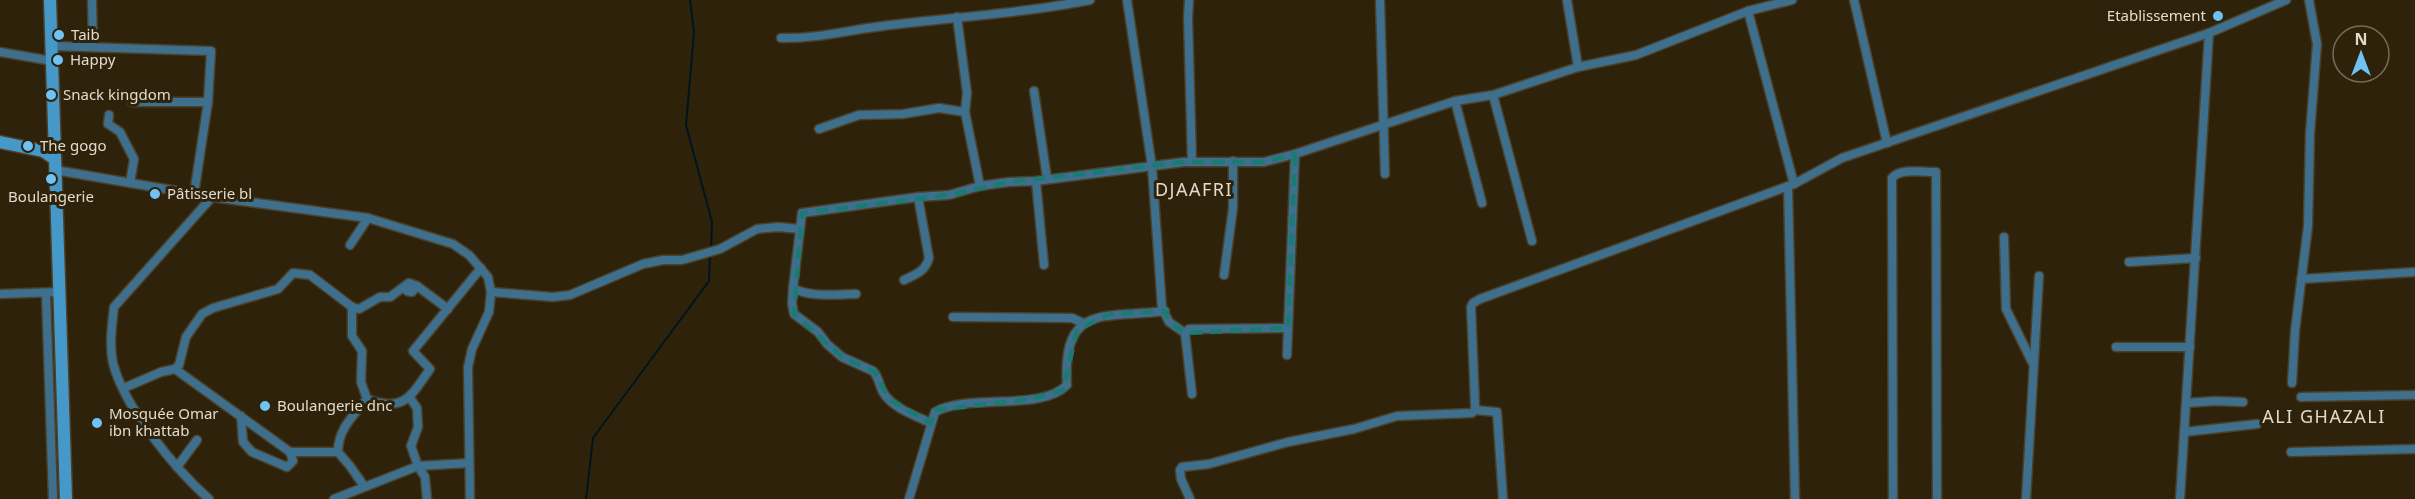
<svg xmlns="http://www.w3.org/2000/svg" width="2415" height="499" font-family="'Noto Sans',sans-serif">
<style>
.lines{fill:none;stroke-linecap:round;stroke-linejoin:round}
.stream{stroke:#001320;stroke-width:2}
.street-casing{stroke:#4b4029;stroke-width:11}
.secondary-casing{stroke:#4b4029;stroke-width:15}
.street{stroke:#3e6f8c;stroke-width:8}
.secondary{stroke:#4598c8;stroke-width:12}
.marked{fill:none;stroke:#1a7b73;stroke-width:4.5;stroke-dasharray:12 8;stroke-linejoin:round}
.poi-dot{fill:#6fc2f4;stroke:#2e230a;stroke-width:2}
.labels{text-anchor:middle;stroke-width:6;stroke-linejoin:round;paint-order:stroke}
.poi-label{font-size:15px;fill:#e2dacc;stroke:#2e230a;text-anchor:start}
.quarter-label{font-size:18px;letter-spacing:1.5px;fill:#e2dacc;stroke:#2e230a}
</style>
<rect width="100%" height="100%" fill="#2e230a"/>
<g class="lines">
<!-- stream -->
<g class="stream">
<polyline points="690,0 694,32 686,125 712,222 711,249"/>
<polyline points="586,499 593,438 709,281 710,255"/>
</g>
<!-- street casing -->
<g class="street-casing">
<g id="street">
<polyline points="92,0 93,47"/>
<polyline points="1127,0 1152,167 1162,308 1169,322 1185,333 1189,329 1288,328"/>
<polyline points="1189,0 1188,18 1192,162"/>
<polyline points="1380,0 1385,174"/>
<polyline points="1567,0 1578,67"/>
<polyline points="1854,0 1887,143"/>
<polyline points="1748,11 1794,184"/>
<polyline points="957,17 967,93 965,112 980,186"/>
<path d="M781,38C818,39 853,29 890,25C957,17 1024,13 1090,0"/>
<polyline points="52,46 211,51 208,102"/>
<polyline points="0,52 52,61"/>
<polyline points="1034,91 1047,178"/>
<polyline points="1493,95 1532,241"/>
<polyline points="1455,101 1482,203"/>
<polyline points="132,102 208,102 194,194"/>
<polyline points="109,115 108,124 120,132 134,159 130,183"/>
<polyline points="819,129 859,115 903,114 939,108 965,112"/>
<polyline points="55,170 212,197 368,218 453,244 469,255 488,277 491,292 489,312 472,349 468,367 470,499"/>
<polyline points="1036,181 1044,265"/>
<polyline points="1788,186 1795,499"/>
<polyline points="2004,237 2006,309 2032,362"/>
<polyline points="350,245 368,218"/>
<polyline points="2129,262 2196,258"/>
<polyline points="1224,275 1233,208 1233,161"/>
<polyline points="2301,279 2415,272"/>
<path d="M904,280C916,274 925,272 929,258L918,197"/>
<polyline points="417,286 448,309"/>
<path d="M793,288C811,298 836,294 856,294"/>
<polyline points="491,292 553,297 570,295 643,264 663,260 682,260 720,249 757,229 778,227 800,229"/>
<polyline points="46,293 53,499"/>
<polyline points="0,294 59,292"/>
<path d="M352,307V336L362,351L361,382L367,399C404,413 411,396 430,369L413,351L481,268"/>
<polyline points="953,317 1072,318 1083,323"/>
<polyline points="1185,333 1192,394"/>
<polyline points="2116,347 2190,347"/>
<polyline points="1287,355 1295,154"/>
<polyline points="175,369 290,452 293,461 287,467 252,452 243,442 241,416"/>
<polyline points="2292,383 2295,331 2308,226 2310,133 2317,44 2309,0"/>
<polyline points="124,388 161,372 175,369 179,365 186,337 202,314 213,308 278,289 293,273 310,275 352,307 359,309 380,297 390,297 409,283 417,286 412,292 407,291 404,287"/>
<polyline points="2301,397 2415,395"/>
<polyline points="410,398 417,408 418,427 411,446 418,466 425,477 427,499"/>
<polyline points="2186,403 2215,401 2243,402"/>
<polyline points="1475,410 1497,412 1503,499"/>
<path d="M931,423C916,416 892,408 883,392C879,385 879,377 873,371L842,357L827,344L818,332L794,314L792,304L793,288L802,213L918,197L949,195L980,186L1009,182L1036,181L1184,162H1264L1295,154L1455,101L1493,95L1578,67L1636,55L1748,11L1792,0"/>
<polyline points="2184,432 2257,424"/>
<polyline points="290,452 338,452"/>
<polyline points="2291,452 2415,449"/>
<polyline points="177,467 197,440"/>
<path d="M364,486L350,466L338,452C338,429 353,416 367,399"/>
<path d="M209,499C175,469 124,407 113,363C109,345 112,325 114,307L212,197"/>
<polyline points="334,499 418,466 469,463"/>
<path d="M909,499L935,412C967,393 1041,412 1067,385C1062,302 1105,319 1165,311"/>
<polyline points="1190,499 1181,479 1180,470 1182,467 1209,464 1288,442 1354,429 1397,416 1472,413 1475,410 1475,404 1471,307 1473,303 1480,299 1794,184 1842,158 2209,33 2286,0"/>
<path d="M1893,499L1892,178C1900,168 1923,172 1936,172L1937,499"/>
<polyline points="2026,499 2039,276"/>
<polyline points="2180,499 2209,33"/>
</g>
</g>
<!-- secondary casing -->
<g class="secondary-casing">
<g id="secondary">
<polyline points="50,0 66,499"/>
<polyline points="0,142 43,151 55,159"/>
</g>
</g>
<!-- street -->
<use href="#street" class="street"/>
<!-- secondary -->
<use href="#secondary" class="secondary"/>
</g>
<!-- marked area -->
<path class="marked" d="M1295,154L1288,328L1185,333L1169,322L1165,311L1110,314L1077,330L1063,390L1031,399L935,410L931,423L889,399L875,372L842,357L794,314L802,213L949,195L1009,182L1184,162H1264Z"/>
<!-- markers -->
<g class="poi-dot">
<circle cx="2218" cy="16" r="6"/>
<circle cx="59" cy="35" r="6"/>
<circle cx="58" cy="60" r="6"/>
<circle cx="51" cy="95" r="6"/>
<circle cx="28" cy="146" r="6"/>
<circle cx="51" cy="179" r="6"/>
<circle cx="155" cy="194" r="6"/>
<circle cx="265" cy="406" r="6"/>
<circle cx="97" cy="423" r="6"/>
</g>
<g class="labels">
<!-- poi labels -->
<g class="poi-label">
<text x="2206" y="21" text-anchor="end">Etablissement</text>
<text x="71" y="40">Taib</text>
<text x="70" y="65">Happy</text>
<text x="63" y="100">Snack kingdom</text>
<text x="40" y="151">The gogo</text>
<text x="167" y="199">Pâtisserie bl</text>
<text x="51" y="202" text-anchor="middle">Boulangerie</text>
<text x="277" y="411">Boulangerie dnc</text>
<text x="109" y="419">Mosquée Omar<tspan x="109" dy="17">ibn khattab</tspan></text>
</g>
<!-- quarter labels -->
<g class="quarter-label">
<text x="1194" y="196">DJAAFRI</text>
<text x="2324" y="423">ALI GHAZALI</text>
</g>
</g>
<!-- north arrow -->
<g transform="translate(2361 54)"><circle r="28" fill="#2e230a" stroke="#766c58" stroke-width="1.5"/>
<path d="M0-4.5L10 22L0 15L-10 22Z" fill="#6fc2f4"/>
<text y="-9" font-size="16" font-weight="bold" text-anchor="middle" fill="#e2dacc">N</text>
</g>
</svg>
